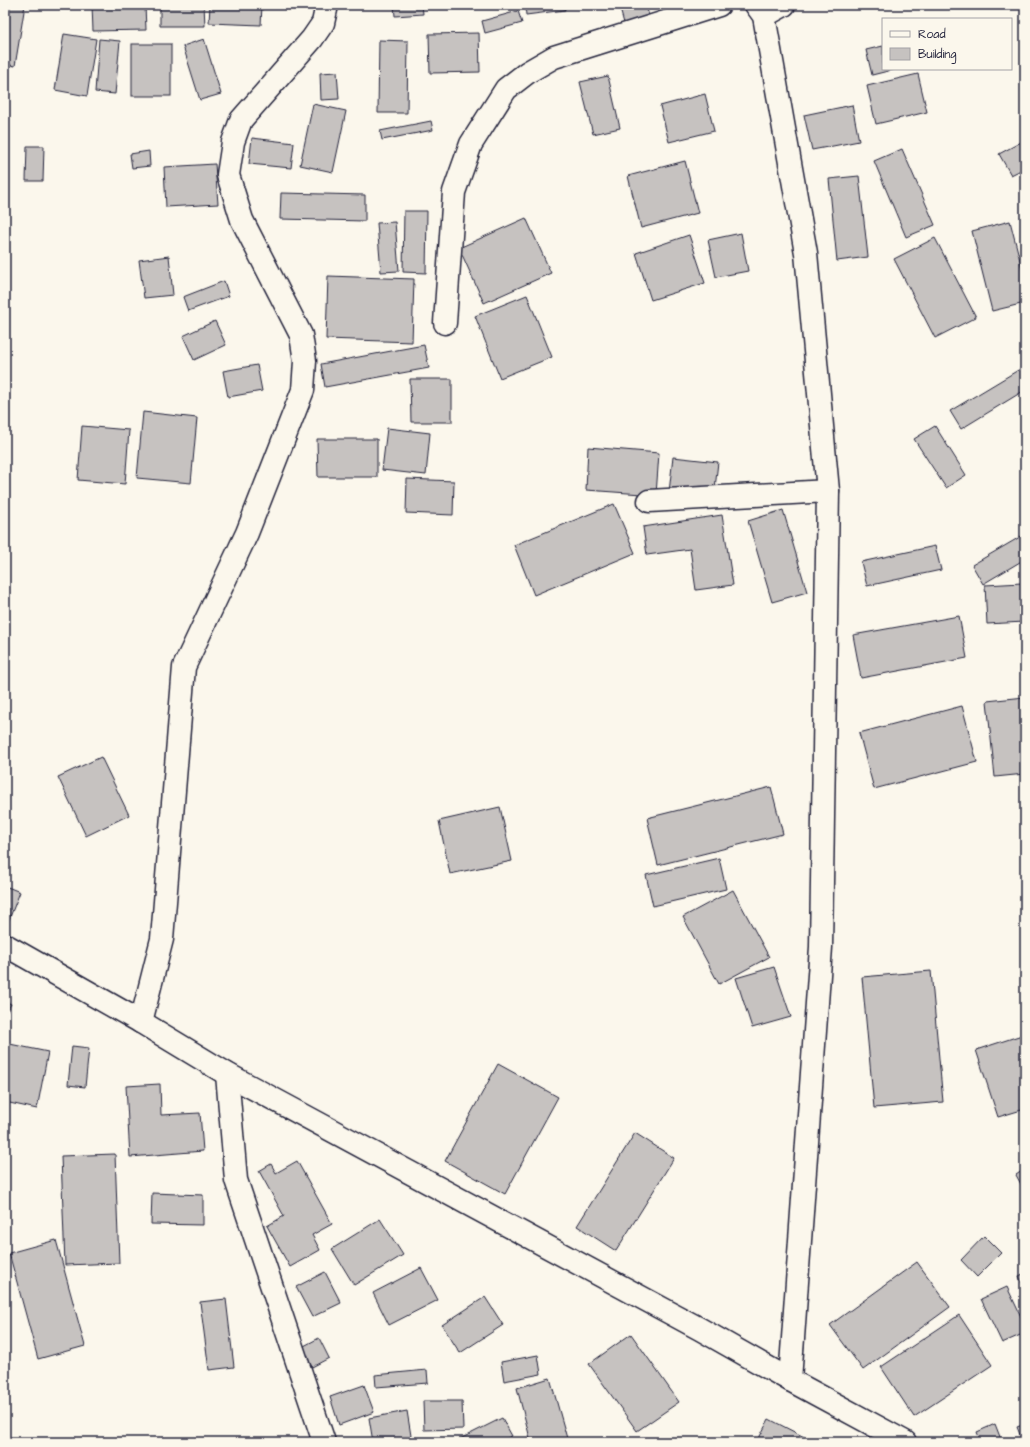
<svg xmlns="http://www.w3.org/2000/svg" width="1030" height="1447" font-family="'Architects Daughter',sans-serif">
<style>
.building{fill:#c6c2c0;stroke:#22223b}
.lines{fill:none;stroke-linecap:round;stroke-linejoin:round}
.minor-casing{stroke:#22223b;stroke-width:25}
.minor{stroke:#fbf7ec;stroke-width:22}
</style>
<rect width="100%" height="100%" fill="#fbf7ec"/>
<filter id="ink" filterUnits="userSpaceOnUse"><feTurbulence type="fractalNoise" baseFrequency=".025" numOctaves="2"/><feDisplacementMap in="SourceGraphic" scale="8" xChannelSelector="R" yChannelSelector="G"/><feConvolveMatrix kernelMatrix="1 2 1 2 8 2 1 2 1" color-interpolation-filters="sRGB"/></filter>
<g filter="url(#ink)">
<!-- building -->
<g class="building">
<polygon points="5,5 25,5 15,66 5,64"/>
<polygon points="92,5 145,5 146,30 93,31"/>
<polygon points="160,5 204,5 205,26 160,26"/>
<polygon points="210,5 262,5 261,25 209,23"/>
<polygon points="394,5 422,5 423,14 395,16"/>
<polygon points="525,5 564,5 565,10 526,15"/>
<polygon points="619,5 646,5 650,20 625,27"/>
<polygon points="518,11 522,23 485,33 482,21"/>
<polygon points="479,33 480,72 430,73 429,34"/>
<polygon points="64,34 96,39 87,96 55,90"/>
<polygon points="99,39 120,41 115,94 95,92"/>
<polygon points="204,39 221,94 200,100 183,46"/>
<polygon points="379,40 408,41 407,113 378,113"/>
<rect x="132" y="44" width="39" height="52"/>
<polygon points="883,46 883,69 896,69 872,75 866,50"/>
<polygon points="337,72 339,99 321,100 320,73"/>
<polygon points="918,74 927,112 876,124 867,86"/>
<polygon points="608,76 620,128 593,134 580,82"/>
<polygon points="705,94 714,131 669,142 660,106"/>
<polygon points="313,104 346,111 333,172 300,165"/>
<polygon points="852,105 859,141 812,150 804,115"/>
<polygon points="431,121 433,130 382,140 380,131"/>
<polygon points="252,138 294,143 291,168 249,164"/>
<polygon points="1025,140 1025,168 1011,175 999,154"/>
<polygon points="27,146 44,146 43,181 26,181"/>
<polygon points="902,149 935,225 906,237 874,161"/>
<polygon points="149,151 150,166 132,168 130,154"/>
<polygon points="685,161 698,213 641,228 628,176"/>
<polygon points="215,164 218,204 166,207 164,167"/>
<polygon points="859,176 868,257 837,261 829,179"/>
<polygon points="281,193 365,195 365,221 280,219"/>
<polygon points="404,211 427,211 426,273 403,272"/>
<polygon points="526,218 551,273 484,303 459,248"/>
<polygon points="1010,221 1025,280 1025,303 992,311 972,231"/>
<polygon points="395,222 399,271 381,272 377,223"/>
<polygon points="741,233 748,271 716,277 708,240"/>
<polygon points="689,235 705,283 651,300 636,253"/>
<polygon points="935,238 976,317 935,338 894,259"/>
<polygon points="169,256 173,295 144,298 139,260"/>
<polygon points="328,276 414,279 412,342 326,339"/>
<polygon points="224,281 229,296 188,311 183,297"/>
<polygon points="527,295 552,357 500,378 475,316"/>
<polygon points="215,321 226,345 194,360 183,336"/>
<polygon points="424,345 429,368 325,387 321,364"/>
<polygon points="257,365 262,391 228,397 223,371"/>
<polygon points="1025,366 1025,390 961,429 950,411"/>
<polygon points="410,379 452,379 452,422 411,422"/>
<polygon points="143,412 197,418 191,483 137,478"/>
<polygon points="82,426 129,430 125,484 78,480"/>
<polygon points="935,426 966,475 946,488 914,439"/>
<polygon points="387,428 430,433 426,475 382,470"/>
<polygon points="317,439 377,439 377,477 318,477"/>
<polygon points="588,447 659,453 656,495 586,490"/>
<polygon points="673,457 718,462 714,497 669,492"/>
<polygon points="407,479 454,481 453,515 406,513"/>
<polygon points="614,504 635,553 534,595 514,545"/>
<polygon points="783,510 807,592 772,602 748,521"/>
<polygon points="722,515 733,585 696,590 690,549 647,555 643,527"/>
<polygon points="1025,534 1025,559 983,584 972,565"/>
<polygon points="935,546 941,570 867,586 861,562"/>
<polygon points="1022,583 1024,622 987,624 985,585"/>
<polygon points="959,616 967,658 861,678 853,635"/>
<polygon points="1025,697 1025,756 1024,756 1025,774 995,777 987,701"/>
<polygon points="962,706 977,762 874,789 859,733"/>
<polygon points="101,757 129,815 86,836 58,777"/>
<polygon points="771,787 783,834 658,865 647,818"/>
<polygon points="500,807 512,861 450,874 439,821"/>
<polygon points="719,858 726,889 653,906 646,875"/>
<polygon points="5,886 20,892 6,927 5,926"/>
<polygon points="733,890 769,957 719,984 683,917"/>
<polygon points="774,967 791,1017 752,1028 736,978"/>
<polygon points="931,971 943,1102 874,1108 862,977"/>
<polygon points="5,1001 11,1004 5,1015"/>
<polygon points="1025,1034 1025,1109 998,1117 976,1050"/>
<polygon points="5,1043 48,1052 37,1109 5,1102"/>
<polygon points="72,1046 89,1048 85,1087 68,1085"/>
<polygon points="498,1064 558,1097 505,1194 445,1161"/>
<polygon points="160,1084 161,1115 200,1113 203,1151 130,1157 126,1086"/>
<polygon points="635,1133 674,1158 616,1251 577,1226"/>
<polygon points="115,1154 119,1263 65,1265 61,1156"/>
<polygon points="297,1161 332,1224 312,1235 320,1250 290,1267 267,1226 284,1216 259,1171 271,1164 276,1173"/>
<polygon points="1025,1169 1025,1184 1022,1186 1016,1175"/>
<polygon points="152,1193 203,1195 203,1225 151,1224"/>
<polygon points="380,1219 403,1255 354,1285 332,1249"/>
<polygon points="984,1236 1001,1253 977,1277 961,1260"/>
<polygon points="56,1240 85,1346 38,1359 9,1253"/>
<polygon points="917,1262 950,1307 863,1370 830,1325"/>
<polygon points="421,1268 438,1300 389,1325 373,1293"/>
<polygon points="325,1272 341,1303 312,1317 296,1287"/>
<polygon points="1025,1273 1025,1290 1019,1276"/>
<polygon points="1007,1287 1025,1325 1025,1333 1002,1343 981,1299"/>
<polygon points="485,1297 503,1325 460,1353 442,1325"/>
<polygon points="226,1299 234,1367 209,1370 200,1302"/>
<polygon points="959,1315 992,1365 914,1417 881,1367"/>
<polygon points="631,1334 679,1402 637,1431 589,1364"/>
<polygon points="319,1338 329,1358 312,1367 302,1347"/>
<polygon points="538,1355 541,1374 504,1381 501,1362"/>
<polygon points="427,1370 428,1383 376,1387 375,1375"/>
<polygon points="550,1378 568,1442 531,1442 517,1388"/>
<polygon points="364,1385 374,1412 339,1425 330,1397"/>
<polygon points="423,1401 462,1401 463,1429 424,1430"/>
<polygon points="407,1411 412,1442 373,1442 369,1418"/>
<polygon points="502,1418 512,1436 500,1442 454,1442"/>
<polygon points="769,1419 814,1442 757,1442"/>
<polygon points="995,1424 1002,1442 981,1442 977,1432"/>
<polygon points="1025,1424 1025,1442 1023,1442 1017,1427"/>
</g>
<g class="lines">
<!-- minor casing -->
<g class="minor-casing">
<g id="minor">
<polyline points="756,5 764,16 806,253 828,491 821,947 790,1380"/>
<polyline points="764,16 784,5"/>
<polyline points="445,323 454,192 471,144 506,89 528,72 554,57 719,5"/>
<polyline points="649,501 828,491"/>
<polyline points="5,945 141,1022 227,1074 700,1329 790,1380 905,1442"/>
<polyline points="141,1022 162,939 184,667 247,533 303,390 305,361 301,335 242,220 228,175 233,142 241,120 312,39 323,23 327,5"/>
<polyline points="227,1074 236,1180 324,1442"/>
</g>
</g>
<!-- minor -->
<use href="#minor" class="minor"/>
</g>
</g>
<!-- margin -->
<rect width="1030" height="1447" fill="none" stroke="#fbf7ec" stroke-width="20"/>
<rect x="10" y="10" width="1010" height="1427" fill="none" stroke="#22223b" stroke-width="1.5" filter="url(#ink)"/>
<!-- legend -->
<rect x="882" y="18" width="130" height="52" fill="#fbf7ec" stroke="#a4a2a5"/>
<rect x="890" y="31" width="20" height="6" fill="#fbf7ec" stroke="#a4a2a5"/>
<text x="918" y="38" font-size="12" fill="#22223b">Road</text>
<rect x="890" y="48" width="20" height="12" fill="#c6c2c0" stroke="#a4a2a5"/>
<text x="918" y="58" font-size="12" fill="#22223b">Building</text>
</svg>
